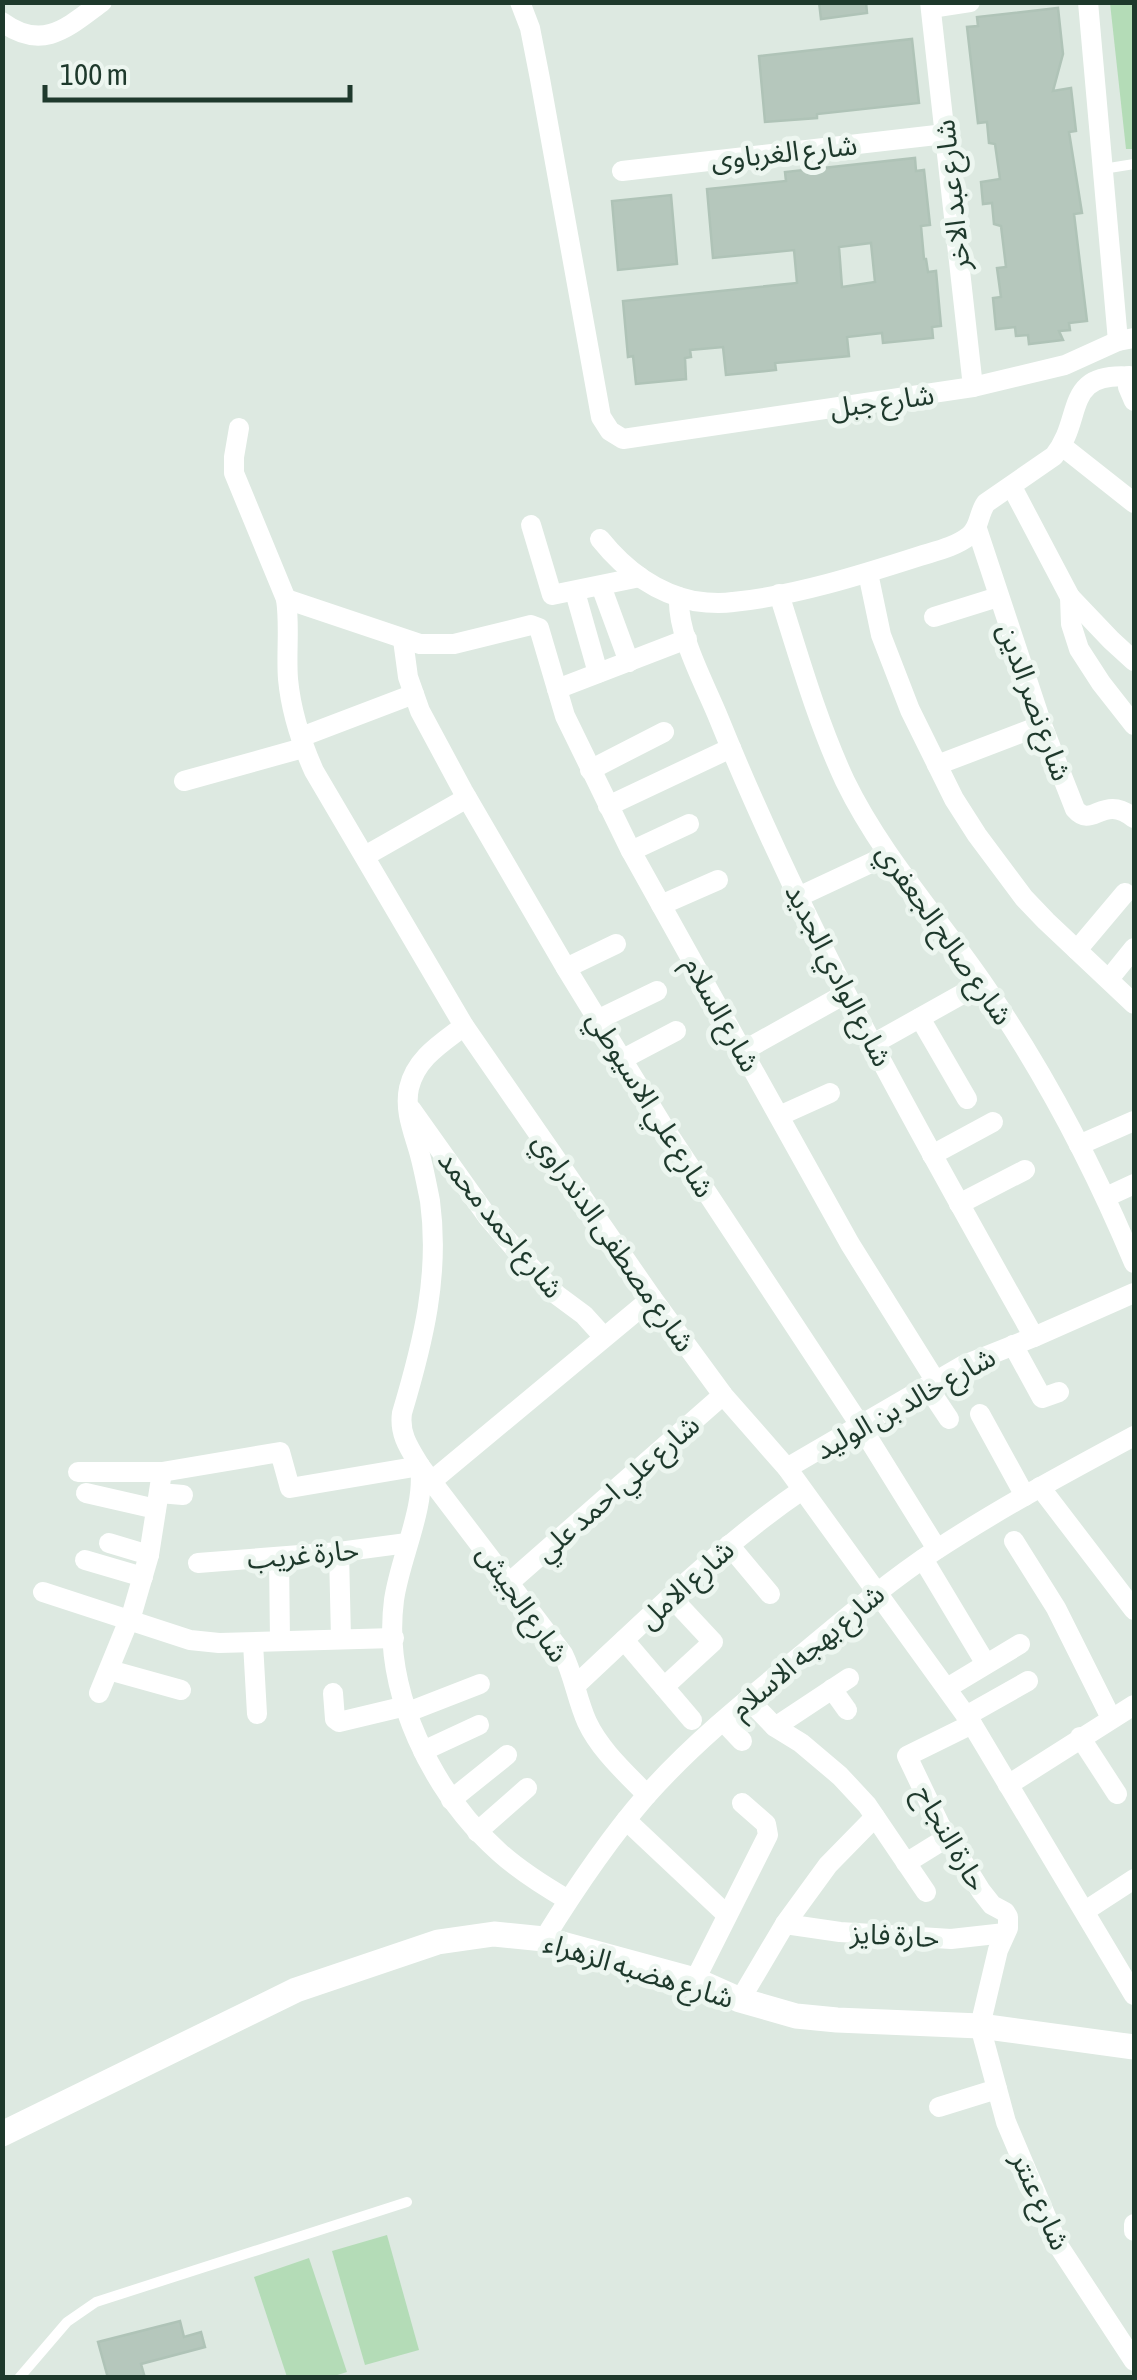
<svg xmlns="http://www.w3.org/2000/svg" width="1137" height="2380" font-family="'Asap Condensed','Noto Sans Arabic',sans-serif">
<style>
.green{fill:#b4dcb7}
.building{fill:#b5c7bc;stroke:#afc3b7;stroke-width:2.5;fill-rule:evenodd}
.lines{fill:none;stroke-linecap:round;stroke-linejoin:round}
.service{stroke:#fff;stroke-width:10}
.minor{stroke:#fff;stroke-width:20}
.tertiary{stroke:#fff;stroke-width:25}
.labels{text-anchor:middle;stroke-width:10;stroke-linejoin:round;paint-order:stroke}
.street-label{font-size:28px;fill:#1e392c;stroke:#edf6f0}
</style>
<rect width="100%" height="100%" fill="#dde9e1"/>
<!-- green -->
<g class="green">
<polygon points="1110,3 1134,3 1134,149 1126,149"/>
<polygon points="387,2235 419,2350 365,2365 332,2251"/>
<polygon points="309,2258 347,2372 331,2377 287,2377 254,2277"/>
</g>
<!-- building -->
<g class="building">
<polygon points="819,2 866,2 867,13 821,19"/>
<polygon points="1058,8 1063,54 1053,91 1071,88 1076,131 1069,132 1082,213 1074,214 1087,321 1069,323 1070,330 1059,331 1063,340 1029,344 1028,335 1016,336 1015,327 996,329 993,298 1001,297 997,268 1006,267 1001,226 994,224 992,203 983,204 981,182 1000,179 995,144 989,143 987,122 978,123 967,27 978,26 977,17"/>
<polygon points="912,39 919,103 817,114 817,118 765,122 759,56"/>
<path d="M915,158L916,171L924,170L930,225L921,226L924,259H926L928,272L936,271L941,326L932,327L933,338L883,343L882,333L847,337L849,356L775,363L776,370L726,375L723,347L690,350L691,357L685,358L686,379L636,384L633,356L628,357L623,301L797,283L794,250L713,258L707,189L786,181L785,172ZM871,243L875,282L842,287L839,247Z"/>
<polygon points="671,195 677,264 618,270 612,201"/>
<polygon points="180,2321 184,2337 201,2332 205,2347 141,2364 145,2378 108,2378 98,2342"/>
</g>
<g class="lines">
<!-- service -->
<g class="service">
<polyline points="1103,169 1134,164"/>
<polyline points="19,2378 67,2322 96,2302 407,2202"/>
</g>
<!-- minor -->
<g class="minor">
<polyline points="520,2 530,28 540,79 601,417 610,431 623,439 973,387 1065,365 1118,341 1134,338"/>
<polyline points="930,2 973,387"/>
<polyline points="1088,2 1118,341"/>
<polyline points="931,8 970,2"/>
<path d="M2,22C43,52 68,27 102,2"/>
<polyline points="622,171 945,134"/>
<polyline points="1129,376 1128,387 1134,401"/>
<path d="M239,428L234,457V473L286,599C290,626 286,652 288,679C291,711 301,742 314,771L464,1026L652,1298L723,1395L787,1468L972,1724L1134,1995"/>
<polyline points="1062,446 1134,503"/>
<polyline points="1012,487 1070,597 1071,624 1079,649 1101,683 1134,725"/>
<polyline points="531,525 552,595 640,577"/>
<path d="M977,529L1042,725L1075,809C1093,830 1102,793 1134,818"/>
<path d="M600,539C624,569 656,593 694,601C707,603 720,604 733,602C794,596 861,575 920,556C936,551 955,547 969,536C980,528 978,514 986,503L1054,456C1085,418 1061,370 1134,377"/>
<polyline points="868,573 881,635 910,710 954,799 977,835 1024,898 1046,921 1134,1004"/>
<polyline points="601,586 629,662"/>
<polyline points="575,592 598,673"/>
<path d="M779,594C799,657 817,721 845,781C881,855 936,915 982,982C1043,1070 1093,1165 1134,1263"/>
<path d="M679,597C677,635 705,684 719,719C806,934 921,1136 1034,1337"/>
<polyline points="1070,597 1111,640 1134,661"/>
<polyline points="286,599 420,644 454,644 531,625 539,628 565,716 631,851 850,1244 935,1380"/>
<polyline points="934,617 998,597"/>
<polyline points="403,640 408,677 420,711 463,791 566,968 663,1126 860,1425 937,1549"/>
<polyline points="557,689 687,639"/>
<polyline points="301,737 414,694"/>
<polyline points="937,765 1042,725"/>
<polyline points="590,770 664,732"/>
<polyline points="184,781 303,748"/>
<polyline points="608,806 731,748"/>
<polyline points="631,851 689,824"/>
<polyline points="365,856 467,798"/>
<polyline points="798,897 888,855"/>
<polyline points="661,905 718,880"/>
<polyline points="1077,950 1125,893"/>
<polyline points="566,968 616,944"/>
<polyline points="1109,979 1134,948"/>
<polyline points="920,1018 967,1099"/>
<polyline points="597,1020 657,991"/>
<path d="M464,1026C442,1043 416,1058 409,1088C404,1111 414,1133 420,1155C424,1170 427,1186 430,1201C440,1275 423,1343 402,1413C399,1434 409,1448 420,1466L563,1654C574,1676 577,1700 587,1722C600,1750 626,1773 647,1795"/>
<polyline points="873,1044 982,983"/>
<polyline points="743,1051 845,994"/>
<polyline points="621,1060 676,1031"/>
<polyline points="411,1109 487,1216 527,1263 557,1295 584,1315 603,1336"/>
<polyline points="779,1116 830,1093"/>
<polyline points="1079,1145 1134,1121"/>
<polyline points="932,1155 993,1122"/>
<polyline points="1106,1197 1134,1184"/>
<polyline points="959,1204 1025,1170"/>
<polyline points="1013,1345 1042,1398 1059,1392"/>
<polyline points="927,1386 949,1419"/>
<polyline points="980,1414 1025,1496"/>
<path d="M420,1466C426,1508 400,1557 394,1600C382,1692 433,1793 499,1852C520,1871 544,1886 568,1900"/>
<polyline points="787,1468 964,1365 1034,1337 1134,1293"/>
<polyline points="78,1472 162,1472 280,1452 290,1488 420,1466"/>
<polyline points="433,1480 652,1298"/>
<polyline points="1040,1487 1134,1610"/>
<polyline points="86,1493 156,1509"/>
<polyline points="159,1493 183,1495"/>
<polyline points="1014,1541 1056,1608 1111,1718"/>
<polyline points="109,1543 149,1555"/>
<polyline points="729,1545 770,1594"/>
<polyline points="339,1552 341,1639"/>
<polyline points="279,1557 280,1641"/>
<polyline points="923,1559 986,1664"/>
<polyline points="85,1560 143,1577"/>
<polyline points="198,1563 339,1552 407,1543"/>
<polyline points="510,1582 723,1395"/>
<polyline points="43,1592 190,1640 219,1643 394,1638"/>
<polyline points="624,1640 692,1720"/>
<polyline points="253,1643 257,1714"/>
<polyline points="109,1670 181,1690"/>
<path d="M576,1685C649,1617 720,1546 802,1490"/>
<polyline points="664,1687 713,1642 671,1597"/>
<polyline points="947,1688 1020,1644"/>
<polyline points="832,1689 847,1710"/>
<polyline points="99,1693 133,1610 149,1555 162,1472"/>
<polyline points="333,1693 335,1719 339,1722 406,1706"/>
<polyline points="748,1699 775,1727 801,1743 840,1776 867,1805 926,1892"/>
<polyline points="408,1712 480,1684"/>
<polyline points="966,1716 1028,1681"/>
<polyline points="723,1721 742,1741"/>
<polyline points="972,1724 907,1756 940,1825 981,1891 992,1905 1005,1912 1008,1917 1008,1928 998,1950 980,2026 1006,2122 1058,2245 1134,2361"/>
<polyline points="775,1727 849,1678"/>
<polyline points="1080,1737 1117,1794"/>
<polyline points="423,1751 479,1725"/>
<polyline points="1008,1785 1134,1705"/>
<polyline points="451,1800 507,1755"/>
<polyline points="626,1820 727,1915"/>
<polyline points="477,1832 527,1788"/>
<polyline points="906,1863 948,1837"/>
<polyline points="1085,1911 1134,1879"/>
<polyline points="785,1924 840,1932 951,1939 1005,1933"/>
<path d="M544,1939C575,1889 607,1841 646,1796C693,1743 749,1698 804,1653C847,1617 889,1581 936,1550C1000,1508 1067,1472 1134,1436"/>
<polyline points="695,1980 768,1835 766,1824 742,1803"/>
<polyline points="740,2000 785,1924 828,1865 875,1817"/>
<polyline points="939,2107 997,2089"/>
<polyline points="1134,2224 1134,2231"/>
</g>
<!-- tertiary -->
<polyline class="tertiary" points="2,2134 296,1990 438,1942 494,1934 544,1939 695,1980 740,2000 796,2016 837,2020 980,2026 1134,2047"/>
</g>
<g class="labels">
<!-- street labels -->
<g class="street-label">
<text transform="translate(784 152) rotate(-6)" y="10">شارع الغرباوى</text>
<text transform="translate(952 195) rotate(-96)" y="10">شارع عبد الاخر</text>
<text transform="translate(882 401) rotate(-8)" y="10">شارع جبل</text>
<text transform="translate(1035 702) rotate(70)" y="10">شارع نصر الدين</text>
<text transform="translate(945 934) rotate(55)" y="10">شارع صالح الجعفري</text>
<text transform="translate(839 975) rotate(63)" y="10">شارع الوادي الجديد</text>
<text transform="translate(722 1014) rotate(61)" y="10">شارع السلام</text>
<text transform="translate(651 1104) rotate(58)" y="10">شارع علي الاسيوطي</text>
<text transform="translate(501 1224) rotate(51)" y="10">شارع احمد محمد</text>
<text transform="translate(614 1242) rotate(55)" y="10">شارع مصطفى الدندراوي</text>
<text transform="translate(905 1403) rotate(-29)" y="10">شارع خالد بن الوليد</text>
<text transform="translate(617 1488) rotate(-41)" y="10">شارع علي احمد علي</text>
<text transform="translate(303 1554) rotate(-5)" y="10">حارة غريب</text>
<text transform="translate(686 1584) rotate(-42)" y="10">شارع الامل</text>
<text transform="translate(523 1603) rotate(55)" y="10">شارع الجيش</text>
<text transform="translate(807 1651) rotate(-40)" y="10">شارع بهجه الاسلام</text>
<text transform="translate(951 1838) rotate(60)" y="10">حارة النجاح</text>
<text transform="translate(895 1935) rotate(3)" y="10">حارة فايز</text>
<text transform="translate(639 1970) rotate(17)" y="10">شارع هضبه الزهراء</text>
<text transform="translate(1041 2201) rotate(66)" y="10">شارع عنتر</text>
</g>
</g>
<!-- border -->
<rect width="1137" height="2380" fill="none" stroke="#1e392c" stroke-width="10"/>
<!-- scale -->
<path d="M45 85v15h305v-15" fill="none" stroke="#1e392c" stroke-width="5"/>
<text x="60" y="85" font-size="30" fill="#1e392c" stroke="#edf6f0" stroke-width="8" paint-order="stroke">100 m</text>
</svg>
